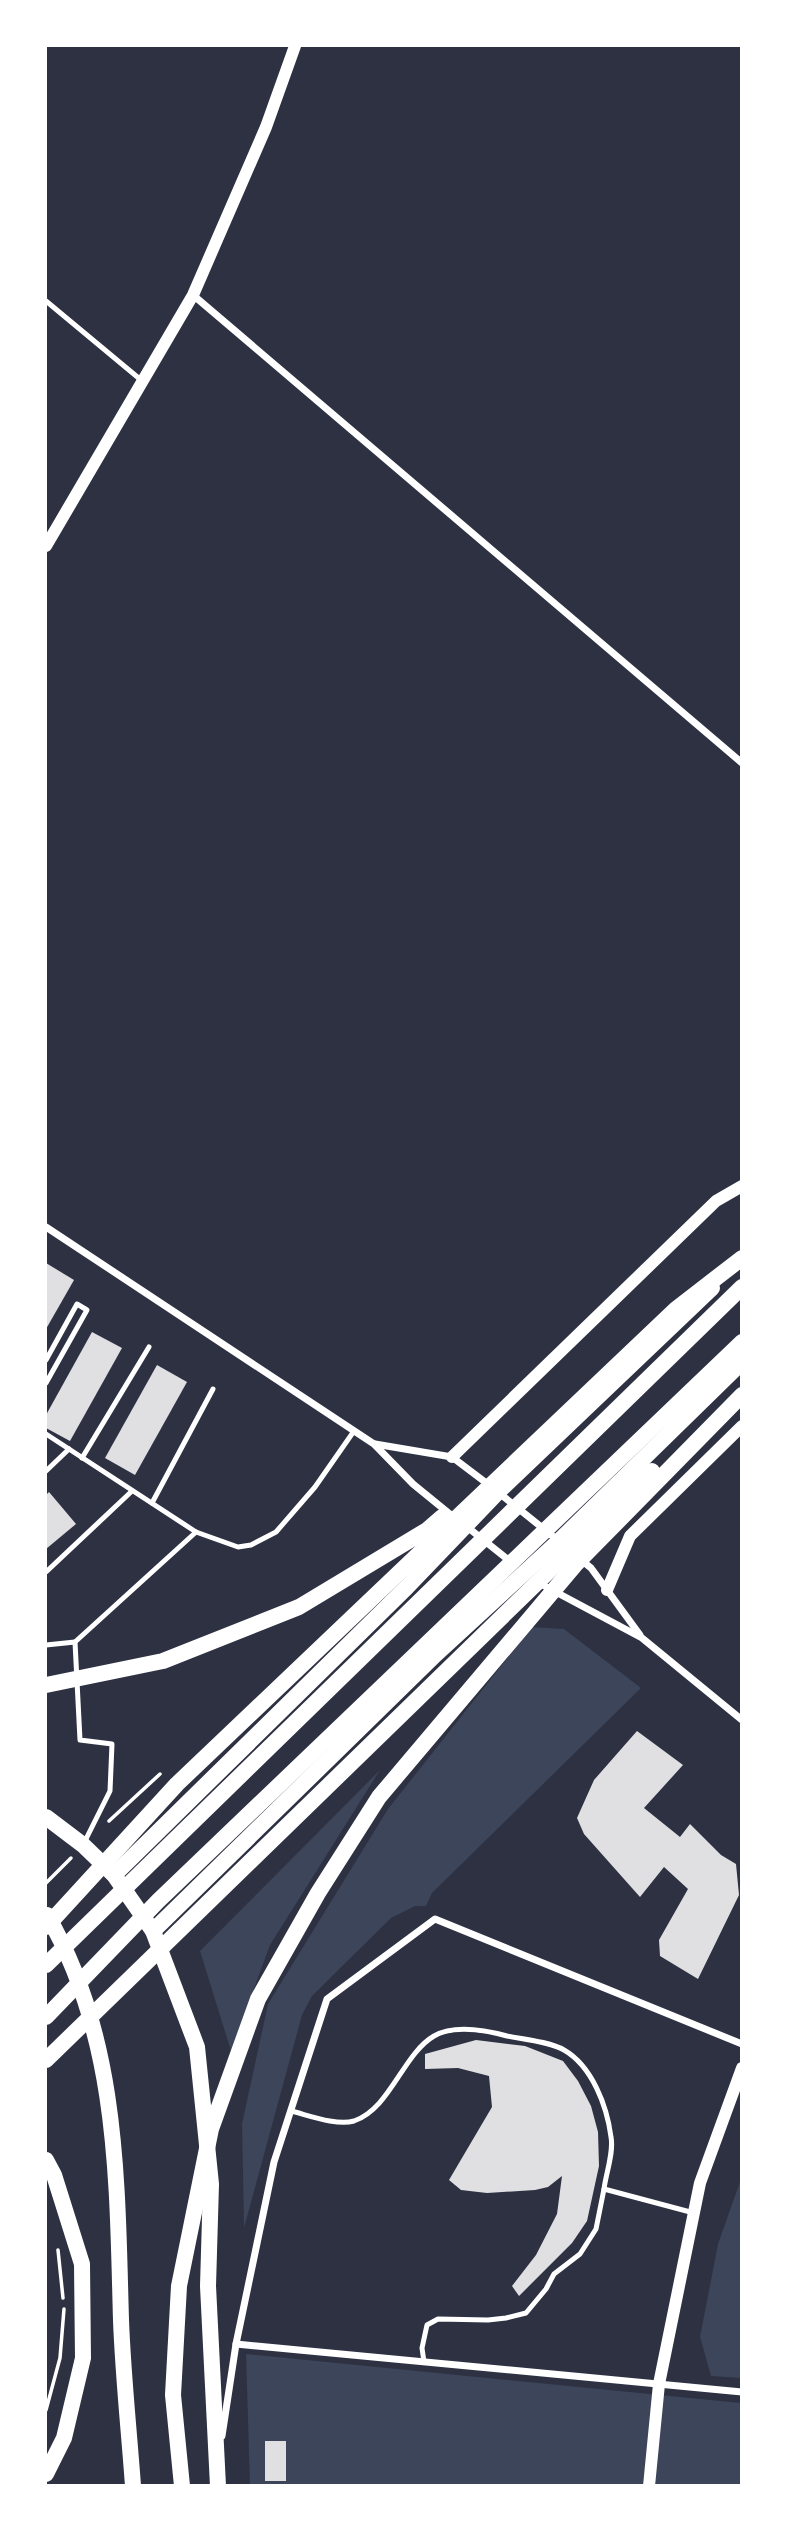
<svg xmlns="http://www.w3.org/2000/svg" width="787" height="2531" font-family="'Fira Sans',sans-serif">
<style>
.green{fill:#3c4559}
.building{fill:#e0e0e3}
.lines{fill:none;stroke-linecap:round;stroke-linejoin:round}
.path{stroke:#fff;stroke-width:3.5}
.service{stroke:#fff;stroke-width:5}
.minor{stroke:#fff;stroke-width:7}
.tertiary{stroke:#fff;stroke-width:12}
.primary{stroke:#fff;stroke-width:16}
.trunk{stroke:#fff;stroke-width:16}
</style>
<rect width="100%" height="100%" fill="#2d3142"/>
<!-- green -->
<g class="green">
<polygon points="532,1627 564,1629 641,1688 432,1893 426,1906 415,1906 391,1918 312,1996 302,2015 244,2228 242,2124 268,2004 388,1809"/>
<polygon points="380,1770 270,1945 231,2051 200,1951"/>
<polygon points="741,2179 741,2378 711,2376 700,2337 718,2244"/>
<polygon points="246,2354 741,2403 741,2485 250,2485"/>
</g>
<!-- building -->
<g class="building">
<polygon points="46,1263 74,1280 46,1329"/>
<polygon points="92,1332 122,1348 70,1441 46,1428 46,1415"/>
<polygon points="157,1365 187,1382 135,1475 105,1458"/>
<polygon points="49,1492 76,1524 46,1549 46,1495"/>
<polygon points="637,1731 683,1765 644,1808 680,1837 690,1824 721,1855 736,1864 739,1895 698,1979 660,1956 659,1940 688,1889 664,1867 640,1897 584,1834 577,1818 594,1780"/>
<polygon points="476,2040 525,2046 563,2061 578,2081 591,2106 598,2132 599,2166 587,2221 572,2243 519,2296 512,2286 536,2255 557,2214 562,2176 548,2187 535,2190 487,2193 461,2190 449,2180 492,2107 489,2076 458,2068 425,2069 425,2054"/>
<rect x="265" y="2441" width="21" height="40"/>
</g>
<g class="lines">
<!-- path -->
<g class="path">
<polyline points="109,1821 160,1774"/>
<polyline points="46,1883 71,1858"/>
<polyline points="58,2250 63,2298"/>
<polyline points="46,2410 60,2358 64,2309"/>
</g>
<!-- service -->
<g class="service">
<polyline points="46,301 141,380"/>
<polyline points="46,1360 77,1304 87,1310 46,1383"/>
<polyline points="46,1434 196,1532 238,1547 251,1545 276,1532 315,1487 354,1431"/>
<polyline points="82,1458 149,1347"/>
<polyline points="46,1471 69,1449"/>
<polyline points="152,1503 213,1389"/>
<polyline points="46,1572 132,1491"/>
<polyline points="46,1645 75,1642"/>
<polyline points="84,1843 110,1791 112,1744 80,1740 75,1642 196,1532"/>
<path d="M291,2111C308,2115 336,2126 354,2121C390,2109 403,2054 434,2036C455,2024 485,2030 507,2036C523,2039 551,2042 564,2050C592,2066 607,2106 611,2137C614,2152 606,2173 604,2189"/>
<polyline points="424,2362 422,2348 427,2325 438,2319 488,2320 506,2318 526,2313 546,2289 554,2274 580,2254 596,2229 604,2189 694,2213"/>
</g>
<!-- minor -->
<g class="minor">
<polyline points="193,295 742,763"/>
<polyline points="46,1227 374,1444 413,1484 451,1515"/>
<polyline points="375,1444 452,1457 489,1485"/>
<polyline points="499,1493 560,1542"/>
<polyline points="466,1526 511,1562"/>
<polyline points="580,1559 591,1568 640,1635"/>
<polyline points="537,1582 642,1638 742,1720"/>
<polyline points="236,2344 742,2392"/>
<polyline points="222,2436 236,2344 274,2162 327,1999 435,1919 742,2044"/>
</g>
<!-- tertiary -->
<g class="tertiary">
<polyline points="46,546 193,295 266,127 295,46"/>
<polyline points="452,1457 716,1201 742,1186"/>
<polyline points="607,1590 630,1536 742,1426"/>
<polyline points="649,2486 659,2384 700,2183 742,2068"/>
</g>
<!-- primary -->
<g class="primary">
<polyline points="46,1817 83,1845 114,1875 153,1931 197,2047 211,2184 208,2286 218,2486"/>
<polyline points="114,1875 407,1587 498,1492 712,1288"/>
<polyline points="153,1931 436,1654 559,1541 742,1362"/>
</g>
<!-- trunk -->
<g class="trunk">
<polyline points="46,1685 163,1661 299,1607 427,1530 442,1517"/>
<path d="M47,1915C119,2038 117,2182 121,2320C123,2375 129,2430 133,2486"/>
<polyline points="46,1927 177,1784 676,1309 742,1258"/>
<polyline points="46,1965 742,1287"/>
<polyline points="46,2017 158,1901 742,1342"/>
<polyline points="46,2060 652,1471"/>
<polyline points="46,2160 54,2175 82,2264 83,2358 64,2438 46,2474"/>
<polyline points="182,2486 173,2395 179,2286 211,2129 258,1999 318,1893 379,1797 575,1565 742,1395"/>
</g>
</g>
<!-- border -->
<rect width="787" height="2531" fill="none" stroke="#ffffff" stroke-width="94"/>
</svg>
